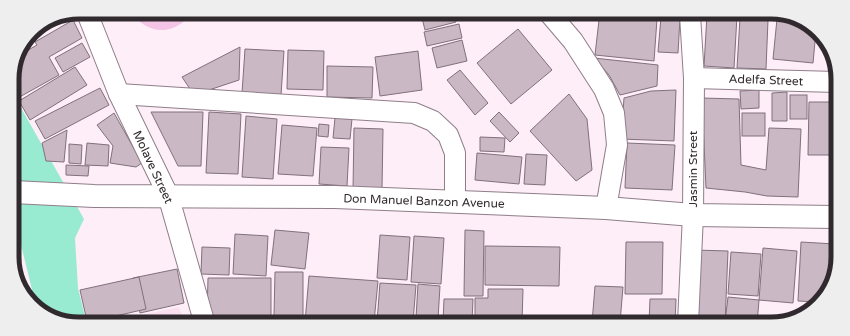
<svg xmlns="http://www.w3.org/2000/svg" width="850" height="336" font-family="'Varela Round',sans-serif">
<style>
.built{fill:#f9dff0}
.green{fill:#f3c4e5}
.water{fill:#98ebd0}
.building{fill:#cab8c5;stroke:#81717c}
.lines{fill:none;stroke-linecap:round;stroke-linejoin:round}
.minor-casing{stroke:#8f7e89;stroke-width:22}
.secondary-casing{stroke:#8f7e89;stroke-width:24}
.minor{stroke:#fff;stroke-width:20}
.secondary{stroke:#fff;stroke-width:22}
.labels{text-anchor:middle;stroke-width:4;stroke-linejoin:round;paint-order:stroke}
.street-label{font-size:12px;fill:#30292d;stroke:#fff}
.rim{fill:none;stroke:#30292d;stroke-width:5}
</style>
<rect width="100%" height="100%" fill="#fdeef8"/>
<!-- built -->
<polygon class="built" points="179,307 184,321 118,321 118,320"/>
<!-- green -->
<path class="green" d="M132,12L191,13C189,16 186,20 183,22C166,36 143,31 132,12Z"/>
<!-- water -->
<polygon class="water" points="12,92 84,219 75,238 78,288 86,321 57,320 36,306 13,212"/>
<!-- building -->
<g class="building">
<polygon points="421,14 454,14 456,22 425,30"/>
<polygon points="603,15 647,15 647,16 603,17"/>
<polygon points="707,15 737,16 734,68 704,66"/>
<polygon points="661,17 680,18 678,53 658,52"/>
<polygon points="740,18 768,20 766,69 737,68"/>
<polygon points="657,19 654,61 595,55 599,20"/>
<polygon points="777,19 801,21 816,31 813,63 773,59"/>
<polygon points="73,20 82,38 49,57 59,75 16,99 12,91 12,74 23,53 37,45 35,42"/>
<polygon points="459,24 462,38 427,46 424,32"/>
<polygon points="518,29 552,70 511,104 477,63"/>
<polygon points="462,40 467,61 437,68 432,48"/>
<polygon points="82,43 90,57 63,72 55,58"/>
<polygon points="240,47 239,80 194,95 182,77"/>
<polygon points="245,49 284,51 281,95 242,93"/>
<polygon points="288,50 324,51 323,90 287,89"/>
<polygon points="418,51 422,90 380,96 375,57"/>
<polygon points="594,58 658,65 657,86 620,95 609,75"/>
<polygon points="327,66 373,67 372,98 327,97"/>
<polygon points="75,67 87,85 30,120 19,101"/>
<polygon points="460,70 488,103 475,115 447,80"/>
<polygon points="100,88 109,105 45,139 35,121"/>
<polygon points="676,90 674,141 621,139 624,98 651,91"/>
<polygon points="759,90 759,108 741,109 740,91"/>
<polygon points="787,92 787,121 772,121 772,93"/>
<polygon points="569,94 587,119 592,170 576,181 530,131"/>
<rect x="790" y="95" width="17" height="24"/>
<polygon points="702,98 739,99 741,165 766,170 769,128 801,129 798,197 767,196 745,192 706,188"/>
<polygon points="809,102 837,102 836,155 808,155"/>
<polygon points="151,112 203,112 201,166 178,166"/>
<polygon points="209,112 241,114 238,174 206,173"/>
<polygon points="499,112 519,133 510,142 490,121"/>
<polygon points="114,113 142,163 136,167 110,163 113,146 97,125"/>
<rect x="742" y="113" width="23" height="23"/>
<polygon points="246,116 277,119 273,179 242,177"/>
<polygon points="335,118 352,119 350,139 333,138"/>
<polygon points="319,124 329,125 328,137 318,136"/>
<polygon points="282,125 317,128 313,176 278,174"/>
<polygon points="354,128 383,129 382,189 353,189"/>
<polygon points="67,130 64,162 46,161 42,143"/>
<polygon points="480,137 505,138 504,152 480,151"/>
<polygon points="87,143 109,145 108,166 85,165"/>
<polygon points="627,143 675,145 672,190 625,188"/>
<polygon points="69,144 82,145 81,164 69,163"/>
<polygon points="321,147 349,148 347,186 319,184"/>
<polygon points="477,153 522,157 519,184 475,180"/>
<polygon points="526,154 547,155 545,185 524,184"/>
<polygon points="66,165 89,166 88,176 66,175"/>
<polygon points="275,230 309,233 305,269 271,265"/>
<polygon points="465,230 484,231 483,296 464,296"/>
<polygon points="235,234 268,236 266,276 233,274"/>
<polygon points="380,235 410,237 407,280 377,278"/>
<polygon points="414,236 444,238 441,284 411,282"/>
<polygon points="626,242 663,242 662,294 625,294"/>
<polygon points="801,242 835,244 834,279 818,302 798,301"/>
<polygon points="485,246 560,247 559,286 485,285"/>
<polygon points="202,247 230,248 229,275 201,274"/>
<polygon points="763,248 797,251 793,303 759,300"/>
<polygon points="695,250 728,251 725,324 691,323"/>
<polygon points="731,252 761,254 758,296 728,294"/>
<polygon points="177,269 184,303 140,313 133,278"/>
<polygon points="275,272 303,272 303,316 274,316"/>
<polygon points="309,276 378,281 374,322 305,322"/>
<polygon points="139,277 146,309 94,321 87,321 80,290"/>
<polygon points="208,278 271,278 271,317 207,317"/>
<polygon points="380,283 416,285 413,322 377,322"/>
<polygon points="418,284 440,286 438,319 416,318"/>
<polygon points="595,286 623,287 620,323 592,323"/>
<polygon points="488,289 523,289 522,323 475,322 475,298 488,298"/>
<polygon points="728,297 759,300 757,324 725,322"/>
<polygon points="444,299 473,299 472,322 443,322"/>
<polygon points="650,299 676,299 675,323 649,323"/>
</g>
<g class="lines">
<!-- minor casing -->
<g class="minor-casing">
<g id="minor">
<polyline points="550,14 573,41 604,89 614,113 617,145 606,208"/>
<polyline points="89,18 119,94 168,195 204,321"/>
<polyline points="694,78 837,82"/>
<polyline points="119,94 414,113 433,121 448,135 455,153 455,202"/>
<polyline points="688,323 693,215 694,78 690,15"/>
</g>
</g>
<!-- secondary casing -->
<g class="secondary-casing">
<polyline id="secondary" points="13,192 94,196 335,197 606,208 693,215 835,217"/>
</g>
<!-- minor -->
<use href="#minor" class="minor"/>
<!-- secondary -->
<use href="#secondary" class="secondary"/>
</g>
<g class="labels">
<!-- street labels -->
<g class="street-label">
<text transform="translate(766 80) rotate(2)" y="4">Adelfa Street</text>
<text transform="translate(153 167) rotate(65)" y="4">Molave Street</text>
<text transform="translate(693 169) rotate(-90)" y="4">Jasmin Street</text>
<text transform="translate(424 201) rotate(2)" y="4">Don Manuel Banzon Avenue</text>
</g>
</g>
<!-- crop -->
<path d="M0 0H850V336H0ZM79 19H771A60 60 0 0 1 831 79V257A60 60 0 0 1 771 317H79A60 60 0 0 1 19 257V79A60 60 0 0 1 79 19Z" fill="#eee" fill-rule="evenodd"/>
<path class="rim" d="M79 19H771A60 60 0 0 1 831 79V257A60 60 0 0 1 771 317H79A60 60 0 0 1 19 257V79A60 60 0 0 1 79 19Z"/>
</svg>
